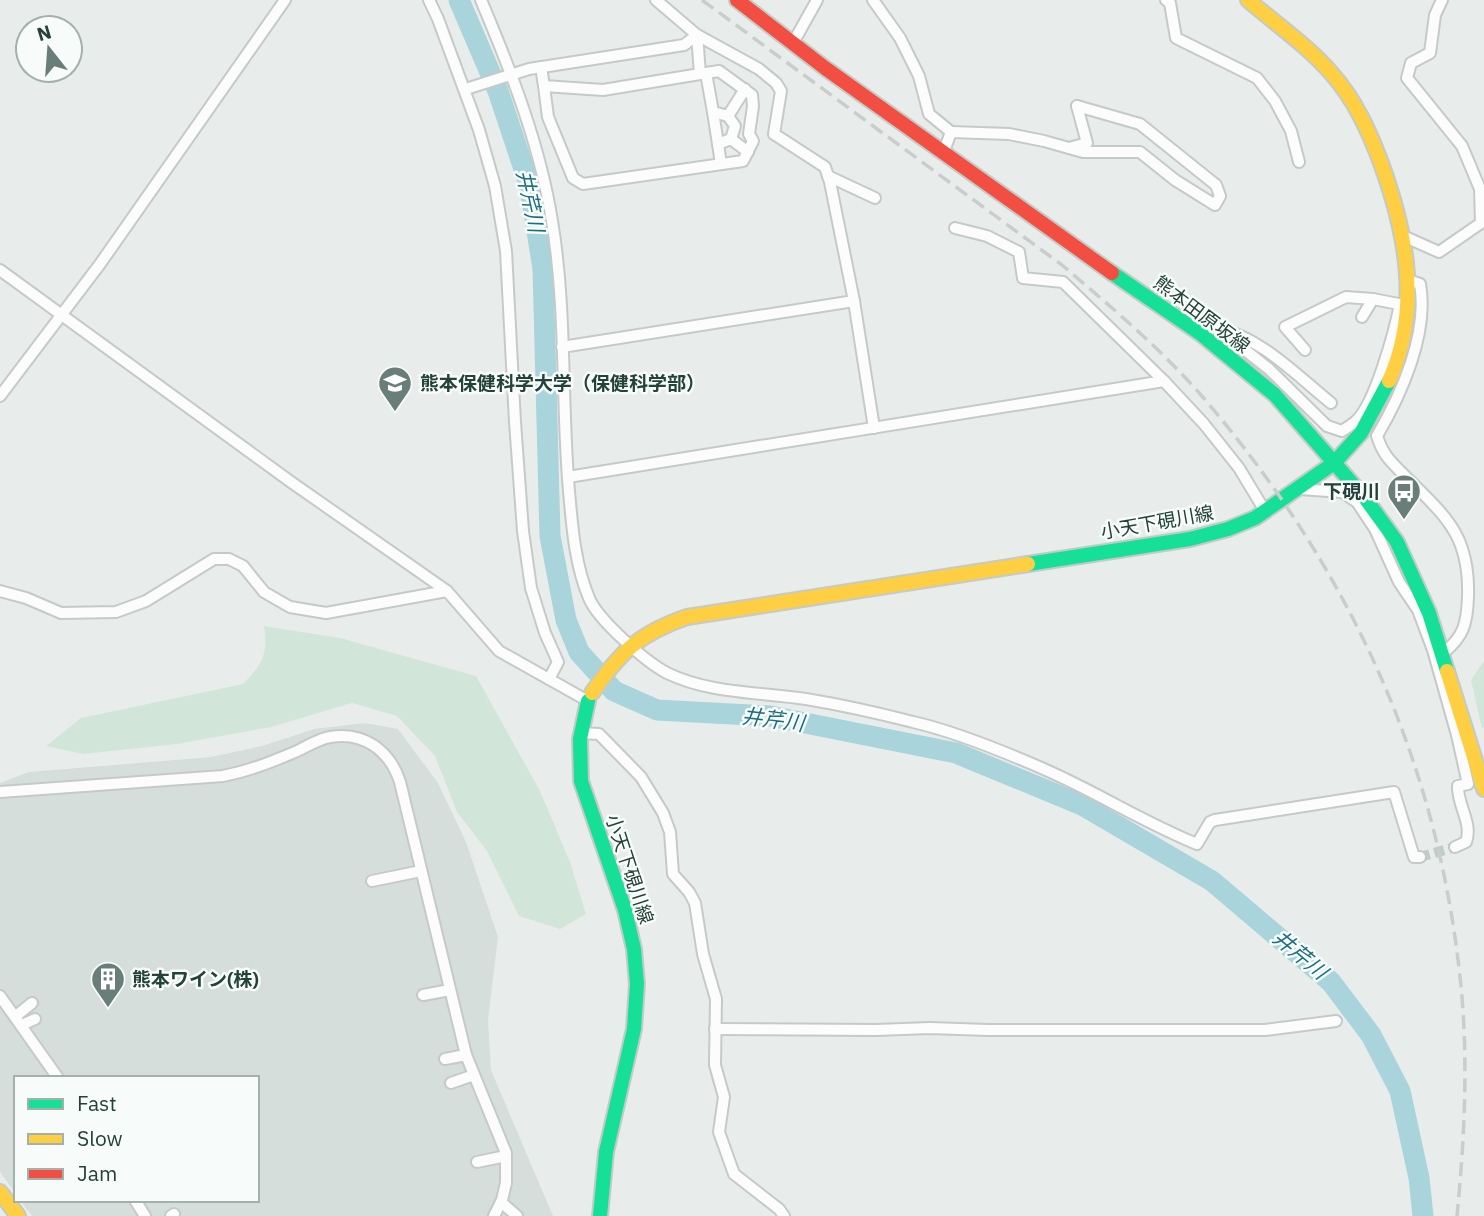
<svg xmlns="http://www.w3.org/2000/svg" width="1484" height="1216" font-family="'IBM Plex Sans','Noto Sans JP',sans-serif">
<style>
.built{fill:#d6dedb}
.green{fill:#d1e6d8}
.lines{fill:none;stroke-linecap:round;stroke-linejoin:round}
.river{stroke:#a9d4db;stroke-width:21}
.street-tunnel{stroke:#c1cbc8;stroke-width:10;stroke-dasharray:10 5;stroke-linecap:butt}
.street-casing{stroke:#c5cac8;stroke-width:14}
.fast-casing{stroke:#c3cbc8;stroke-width:18}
.slow-casing{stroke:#c3cbc8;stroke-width:18}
.jam-casing{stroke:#c3cbc8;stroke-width:18}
.street{stroke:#fcfcfc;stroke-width:10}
.fast{stroke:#16e098;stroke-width:14}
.slow{stroke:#ffcf43;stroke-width:14}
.jam{stroke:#f24e42;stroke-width:14}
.rail{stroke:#c9cdcc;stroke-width:3.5;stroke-dasharray:14 7;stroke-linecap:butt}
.labels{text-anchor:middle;stroke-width:5;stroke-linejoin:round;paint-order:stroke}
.street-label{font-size:19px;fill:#24423a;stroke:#f7fbf9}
.poi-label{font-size:19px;font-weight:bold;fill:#24423a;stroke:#f7fbf9;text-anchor:start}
.water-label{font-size:21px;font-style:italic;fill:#1c6f80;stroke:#f7fbf9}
</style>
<rect width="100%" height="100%" fill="#e8edeb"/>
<!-- built -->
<polygon class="built" points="365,723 398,729 438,783 466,842 498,937 488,1020 491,1070 553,1216 32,1216 20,1200 257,1200 257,1078 16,1078 16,1194 0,1172 0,783 29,772 211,757 262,746 314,729"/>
<!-- green -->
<g class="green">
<path d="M264,626L340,638L476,676L540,791L570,862L586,914L560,929L519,916L487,851L457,812L435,756L397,716L352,703L271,727L177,744L83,754L46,746L81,718L243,684C263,663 268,655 264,626Z"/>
<polygon points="1484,661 1484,726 1482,729 1471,680"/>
</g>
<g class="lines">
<!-- river -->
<polyline class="river" points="459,0 498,91 530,187 543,269 550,536 566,620 579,652 614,691 657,710 770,716 956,753 1082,805 1212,881 1331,982 1371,1035 1400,1091 1419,1178 1423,1216"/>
<!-- street-tunnel -->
<polyline class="street-tunnel" points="1420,857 1455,847"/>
<!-- street casing -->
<g class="street-casing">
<g id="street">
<polyline points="429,0 438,19 479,130 495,186 506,251 515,422 523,531 531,588 545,633 558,662 549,679"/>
<path d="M481,0C511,71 540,145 552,221C567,310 561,401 569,491C572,526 575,565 589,598C598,620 646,662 667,673C710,694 760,692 806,699C842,705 878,713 913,722C957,732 1005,752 1046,770C1098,793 1145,823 1197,844L1210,822L1215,820L1394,792L1414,857H1420"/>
<polyline points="656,0 697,35 759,69 776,83 781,91 774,134 825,167 830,182 854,301 874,428"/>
<polyline points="873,0 900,38 919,76 929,114 951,132"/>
<polyline points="1166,0 1170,3 1176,38 1257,78 1275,101 1291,131 1299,162"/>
<polyline points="793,43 817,0"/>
<polyline points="541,67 544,86 603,90 700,74 697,35"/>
<polyline points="706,73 713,112 728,116"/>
<polyline points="544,86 548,117 573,178 583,184 743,161 753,141 749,134 753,106 752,95 719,71 700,74"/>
<polyline points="469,88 529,69 684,45 697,35"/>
<polyline points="745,89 728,116 735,126 731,139 748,152"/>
<polyline points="713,112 718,144"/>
<polyline points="1069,148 1087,143 1077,106"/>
<polyline points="944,151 951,132 1009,134 1044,141 1083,152 1140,152 1175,180 1215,205 1220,196 1216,185 1140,124 1077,106"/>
<polyline points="721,164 718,144 731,139"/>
<polyline points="828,176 875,198"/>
<polyline points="955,228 987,236 1019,252 1023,278 1063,282 1164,381 1204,424 1239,468 1265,511"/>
<polyline points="1403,236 1439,252 1481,223 1480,189 1462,146 1407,78 1411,63 1430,53 1435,15 1442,0"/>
<polyline points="0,270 291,482 447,591 499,651 588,701"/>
<path d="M1408,280L1420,284C1429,333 1401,395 1377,436C1383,455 1390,461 1404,475C1445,516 1470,534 1468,597C1467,623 1464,637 1443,653"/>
<polyline points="1362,317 1373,299 1404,305"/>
<path d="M1201,334L1214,328C1259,335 1296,375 1331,403"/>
<path d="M1247,339L1245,350L1269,369L1327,426L1342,431C1346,428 1352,425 1356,421C1375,404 1395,330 1400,304"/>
<polyline points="562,347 854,301"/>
<polyline points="1305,350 1285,327 1346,297 1373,299"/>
<polyline points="0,396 100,264 285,0"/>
<polyline points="568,477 1164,381"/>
<polyline points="1300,489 1342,492 1357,502 1375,529 1399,582 1418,610 1433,650 1457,735"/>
<polyline points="0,591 26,598 61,613 116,612 146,601 214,559 229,559 243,566 264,592 290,607 326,613 447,591"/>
<polyline points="581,733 599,734 641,777 663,813 670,832 673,874 689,892 695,903 703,954 716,999 715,1065 724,1097 719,1132 734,1174 779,1209 784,1216"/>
<path d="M0,792L223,776C249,771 271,762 295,752C306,747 318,739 330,737C364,731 390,751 400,782L466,1055L506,1153V1183L502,1200L494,1216"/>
<path d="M1455,847L1466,842C1473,823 1457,805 1458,786L1468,784L1457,735L1461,731"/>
<polyline points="372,881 421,871"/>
<polyline points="423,995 450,990"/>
<polyline points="0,996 58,1078"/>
<polyline points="16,1016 32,1003"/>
<polyline points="22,1025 35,1019"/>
<polyline points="715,1029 876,1030 930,1028 988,1030 1265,1030 1336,1021"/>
<polyline points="445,1059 466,1055"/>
<polyline points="451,1083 474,1075"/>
<polyline points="477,1162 506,1156"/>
<polyline points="135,1200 145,1216"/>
<polyline points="501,1202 517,1216"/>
<polyline points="171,1216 174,1214"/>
</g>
</g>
<!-- fast casing -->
<g class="fast-casing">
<g id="fast">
<polyline points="1112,273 1201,334 1275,395 1365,498 1397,542 1429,613 1447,671"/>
<polyline points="1028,564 1190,539 1228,529 1255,518 1334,463 1361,433 1389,381"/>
<polyline points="588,701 580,739 581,781 625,910 634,949 637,984 634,1029 606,1152 600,1216"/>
</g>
</g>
<!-- slow casing -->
<g class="slow-casing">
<g id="slow">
<path d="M1248,0C1276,24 1308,46 1332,74C1355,100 1369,131 1381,163C1407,234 1421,309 1389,381"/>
<polyline points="1447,671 1484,789"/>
<path d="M592,693C620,652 640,633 687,617L1028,564"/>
<polyline points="0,1192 18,1216"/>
</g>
</g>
<!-- jam casing -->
<g class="jam-casing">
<polyline id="jam" points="737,0 825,68 1112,273"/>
</g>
<!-- street -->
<use href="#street" class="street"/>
<!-- fast -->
<use href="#fast" class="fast"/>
<!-- slow -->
<use href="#slow" class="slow"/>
<!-- jam -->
<use href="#jam" class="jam"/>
<!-- rail -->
<path class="rail" d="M702,0L1062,265C1110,306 1159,347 1201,395C1343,560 1434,750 1459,968C1469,1050 1465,1134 1457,1216"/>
</g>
<!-- icons -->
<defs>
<g id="university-pin" transform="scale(1.75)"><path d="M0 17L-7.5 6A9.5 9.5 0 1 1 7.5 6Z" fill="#697e78" stroke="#f7fbf9"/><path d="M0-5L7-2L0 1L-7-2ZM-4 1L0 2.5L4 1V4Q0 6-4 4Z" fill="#fff"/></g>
<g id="bus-pin" transform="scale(1.75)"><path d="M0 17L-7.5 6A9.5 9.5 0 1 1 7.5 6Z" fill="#697e78" stroke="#f7fbf9"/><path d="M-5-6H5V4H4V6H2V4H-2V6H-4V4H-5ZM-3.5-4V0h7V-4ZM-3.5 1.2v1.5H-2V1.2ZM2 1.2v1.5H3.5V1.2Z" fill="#fff"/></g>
<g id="building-pin" transform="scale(1.75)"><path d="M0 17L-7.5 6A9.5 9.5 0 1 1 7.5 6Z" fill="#697e78" stroke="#f7fbf9"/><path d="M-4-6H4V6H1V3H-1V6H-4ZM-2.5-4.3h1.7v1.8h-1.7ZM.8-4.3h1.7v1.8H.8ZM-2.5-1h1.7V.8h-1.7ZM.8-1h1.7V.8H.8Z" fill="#fff"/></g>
</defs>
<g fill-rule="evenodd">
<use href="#university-pin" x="395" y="383"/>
<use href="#bus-pin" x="1404" y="491"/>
<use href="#building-pin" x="108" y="979"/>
</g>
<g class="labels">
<!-- street labels -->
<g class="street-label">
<text transform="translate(1202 314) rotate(37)" y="7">熊本田原坂線</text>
<text transform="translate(1157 522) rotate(-10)" y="7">小天下硯川線</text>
<text transform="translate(630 869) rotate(72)" y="7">小天下硯川線</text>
</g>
<!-- poi labels -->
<g class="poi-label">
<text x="420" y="390">熊本保健科学大学（保健科学部）</text>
<text x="1380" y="498" text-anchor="end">下硯川</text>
<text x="132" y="986">熊本ワイン(株)</text>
</g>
<!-- water labels -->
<g class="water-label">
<text transform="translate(530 201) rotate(78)" y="7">井芹川</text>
<text transform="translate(773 720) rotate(7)" y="7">井芹川</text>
<text transform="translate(1300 955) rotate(40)" y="7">井芹川</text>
</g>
</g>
<!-- legend -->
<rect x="14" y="1076" width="245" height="126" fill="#f7fbf9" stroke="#a3b1ad" stroke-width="2"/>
<rect x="28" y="1099" width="35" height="10" fill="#16e098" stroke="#a3b1ad" stroke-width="2"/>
<text x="77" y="1111" font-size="21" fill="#24423a">Fast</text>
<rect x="28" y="1134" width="35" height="10" fill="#ffcf43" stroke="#a3b1ad" stroke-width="2"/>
<text x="77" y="1146" font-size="21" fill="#24423a">Slow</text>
<rect x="28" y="1169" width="35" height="10" fill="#f24e42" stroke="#a3b1ad" stroke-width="2"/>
<text x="77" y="1181" font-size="21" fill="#24423a">Jam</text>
<!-- north arrow -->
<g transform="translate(49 49) rotate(343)"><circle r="33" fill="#f7fbf9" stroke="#a3b1ad" stroke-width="2"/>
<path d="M0-5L12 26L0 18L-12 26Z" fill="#697e78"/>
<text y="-10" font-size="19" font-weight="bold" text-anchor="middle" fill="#24423a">N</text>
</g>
</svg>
